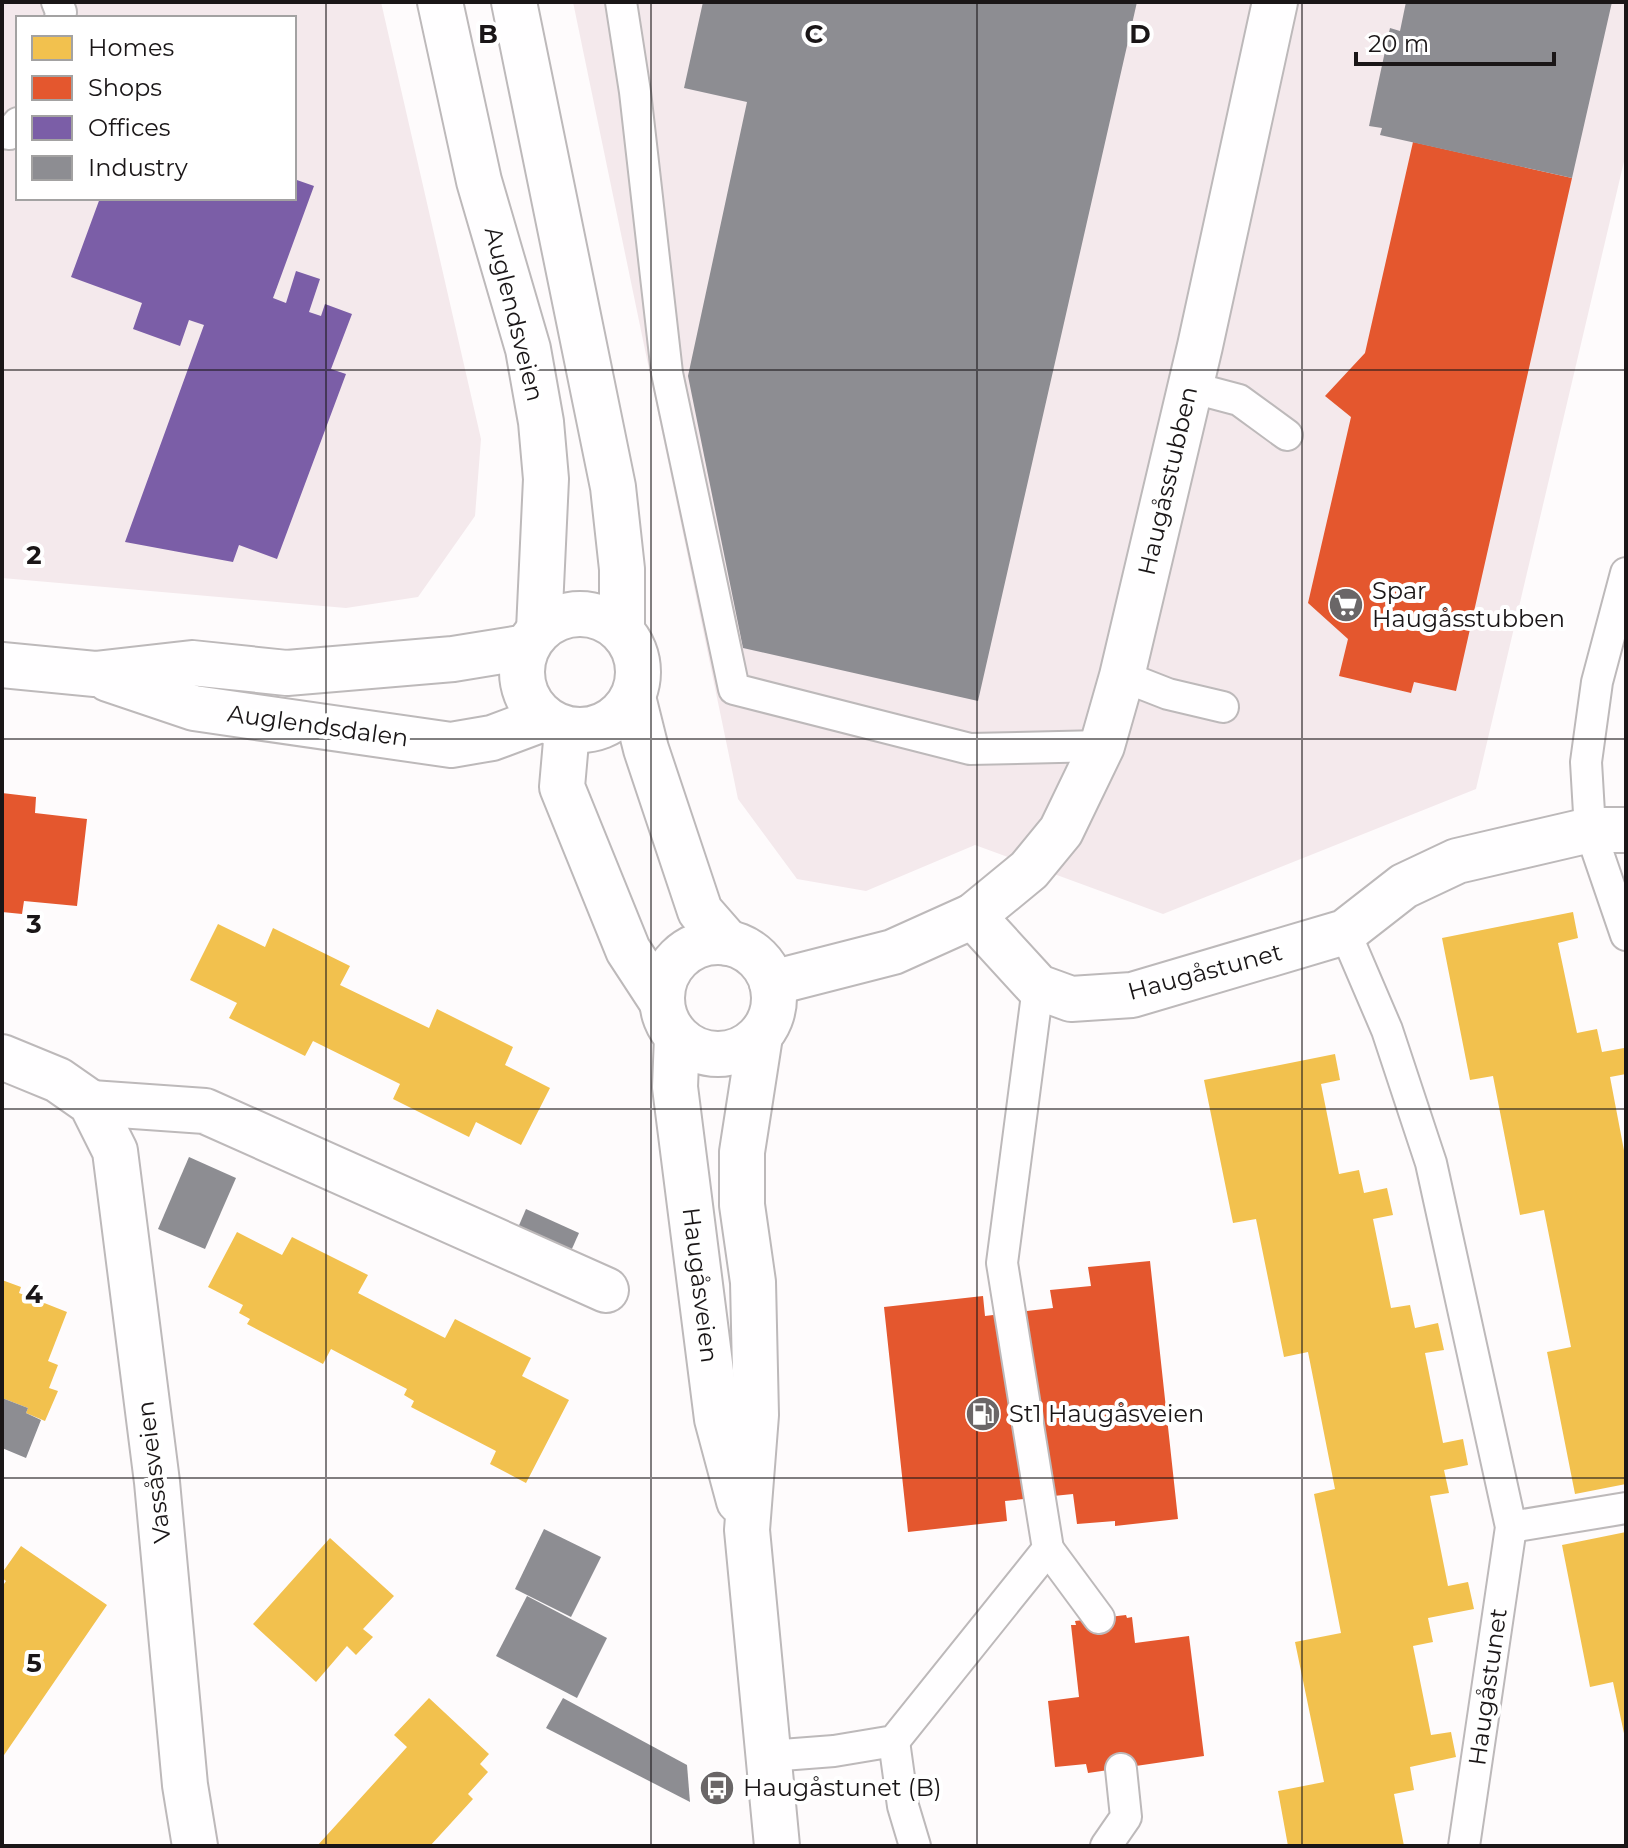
<svg xmlns="http://www.w3.org/2000/svg" width="1628" height="1848" font-family="Montserrat,sans-serif">
<style>
.built{fill:#f4e9ec;fill-rule:evenodd}
.homes{fill:#f2c14e}
.shops{fill:#e4572e}
.offices{fill:#7b5ea7}
.industry{fill:#8d8d92}
.lines{fill:none;stroke-linecap:round;stroke-linejoin:round}
.lane-casing{stroke:#bdb9ba;stroke-width:34}
.street-casing{stroke:#bdb9ba;stroke-width:48}
.secondary-casing{stroke:#bdb9ba;stroke-width:48}
.lane{stroke:#fffeff;stroke-width:30}
.street{stroke:#fffeff;stroke-width:44}
.secondary{stroke:#fffeff;stroke-width:44}
.grid{fill:none;stroke:#1a1617;stroke-width:2;stroke-opacity:0.55}
.labels{text-anchor:middle;stroke-width:8;stroke-linejoin:round;paint-order:stroke}
.street-label{font-size:24px;fill:#1a1617;stroke:#fff}
.poi-label{font-size:24px;fill:#1a1617;stroke:#fff;text-anchor:start}
.grid-label{font-size:26px;text-anchor:middle;font-weight:bold;fill:#1a1617;stroke:#fff;stroke-width:8;stroke-linejoin:round;paint-order:stroke}
</style>
<rect width="100%" height="100%" fill="#fefbfc"/>
<!-- built -->
<g class="built">
<path d="M2,2H381L481,439L475,516L418,597L346,608L2,578ZM18,18H294V198H18Z"/>
<polygon points="573,2 1626,2 1626,153 1476,789 1163,914 975,845 866,891 797,879 738,799"/>
</g>
<!-- homes -->
<g class="homes">
<polygon points="1573,912 1578,938 1558,943 1577,1033 1597,1029 1602,1052 1624,1048 1626,1057 1626,1074 1610,1077 1626,1161 1626,1484 1575,1494 1547,1352 1571,1347 1544,1210 1520,1215 1493,1076 1470,1080 1442,938"/>
<polygon points="218,924 265,947 273,928 350,966 340,985 429,1028 437,1009 513,1047 505,1065 550,1088 521,1145 476,1122 469,1137 393,1099 400,1084 313,1041 305,1056 229,1018 237,1003 190,980"/>
<polygon points="1335,1054 1340,1080 1321,1084 1339,1174 1359,1170 1364,1193 1387,1188 1393,1215 1373,1219 1391,1308 1410,1305 1415,1328 1438,1323 1444,1350 1425,1353 1443,1443 1463,1439 1468,1465 1444,1470 1449,1493 1430,1496 1448,1586 1468,1582 1474,1609 1428,1618 1433,1642 1413,1646 1431,1735 1451,1732 1456,1757 1410,1767 1414,1790 1394,1794 1404,1846 1288,1846 1278,1791 1324,1782 1295,1642 1341,1633 1314,1494 1335,1489 1308,1352 1284,1357 1256,1219 1233,1223 1204,1080"/>
<polygon points="237,1232 282,1255 292,1237 368,1275 358,1293 445,1338 455,1319 531,1358 522,1376 569,1400 526,1483 490,1464 496,1451 411,1407 414,1401 404,1395 407,1389 331,1349 323,1364 247,1324 250,1319 239,1313 243,1305 208,1287"/>
<polygon points="2,1280 21,1287 19,1293 67,1312 48,1361 58,1365 49,1388 58,1391 45,1421 26,1413 28,1408 2,1398"/>
<polygon points="1626,1532 1626,1738 1625,1738 1613,1682 1590,1687 1562,1545"/>
<polygon points="330,1538 394,1596 363,1629 373,1637 356,1655 347,1646 316,1682 253,1624"/>
<polygon points="21,1546 107,1605 2,1758 2,1587 6,1581 2,1578 2,1573"/>
<polygon points="429,1698 489,1754 480,1764 488,1772 468,1794 473,1799 430,1846 317,1846 407,1747 394,1735"/>
</g>
<!-- shops -->
<g class="shops">
<polygon points="1413,142 1572,178 1456,691 1414,682 1411,693 1339,676 1348,639 1308,603 1351,417 1325,396 1365,353"/>
<polygon points="2,793 36,797 35,813 87,819 77,906 24,901 22,914 2,912"/>
<polygon points="1150,1261 1178,1519 1115,1526 1115,1521 1077,1524 1073,1494 1005,1501 1007,1521 908,1532 884,1307 983,1296 985,1316 1053,1308 1050,1290 1091,1286 1088,1267"/>
<polygon points="1126,1615 1127,1618 1132,1617 1135,1643 1189,1636 1204,1756 1088,1773 1086,1764 1055,1767 1048,1701 1079,1697 1071,1625 1076,1625 1075,1621"/>
</g>
<!-- offices -->
<polygon class="offices" points="294,179 314,186 273,298 286,303 296,271 320,279 309,312 321,316 325,304 352,314 331,369 346,374 277,559 239,545 233,562 125,542 204,325 189,320 180,346 133,329 142,303 71,277 100,198 294,198"/>
<!-- industry -->
<g class="industry">
<polygon points="703,2 1137,2 978,701 743,648 688,376 747,102 684,88"/>
<polygon points="1406,2 1612,2 1572,178 1380,135 1382,128 1369,126 1390,28 1400,31"/>
<polygon points="189,1157 236,1178 205,1249 158,1229"/>
<polygon points="526,1209 579,1233 567,1260 514,1237"/>
<polygon points="2,1398 28,1408 26,1413 41,1420 26,1458 2,1448"/>
<polygon points="544,1529 601,1557 571,1617 515,1589"/>
<polygon points="527,1596 607,1638 577,1698 496,1656"/>
<polygon points="563,1698 687,1765 690,1802 546,1728"/>
</g>
<g class="lines">
<!-- lane casing -->
<g class="lane-casing">
<g id="lane">
<polyline points="57,2 61,12 60,18"/>
<polyline points="621,2 635,92 667,373 734,689 970,749 1102,746"/>
<polyline points="2,133 9,134 18,123"/>
<polyline points="1190,387 1239,400 1287,435"/>
<polyline points="1626,573 1597,682 1586,762 1590,830 1626,935"/>
<polyline points="1122,676 1168,694 1223,707"/>
<polyline points="1345,932 1387,1030 1431,1163 1511,1527 1464,1846"/>
<polyline points="1511,1527 1626,1508"/>
<polyline points="1048,1549 1099,1618"/>
<polyline points="894,1741 903,1806 915,1846"/>
<polyline points="769,1756 834,1751 894,1741 1048,1549 1002,1263 1038,987"/>
<polyline points="1106,1846 1126,1817 1121,1769"/>
</g>
</g>
<!-- street casing -->
<g class="street-casing">
<g id="street">
<polyline points="973,916 1029,870 1061,831 1102,746 1122,676 1200,346 1275,2"/>
<polyline points="772,983 893,952 973,916 1038,987 1071,999 1132,995 1345,932 1404,886 1457,861 1590,830 1626,830"/>
<polyline points="2,1057 58,1080 91,1103 115,1151 157,1482 185,1785 195,1846"/>
<polyline points="91,1103 205,1111 606,1290"/>
</g>
</g>
<!-- secondary casing -->
<g class="secondary-casing">
<g id="secondary">
<polyline points="440,2 479,181 528,349 541,422 546,479 539,630"/>
<polyline points="514,2 613,487 622,569 622,631"/>
<circle cx="580" cy="672" r="58"/>
<polyline points="2,665 95,674 192,663 287,673 453,659 527,647"/>
<polyline points="108,679 194,708 451,745 492,738 543,719"/>
<polyline points="633,697 646,749 700,911 728,943"/>
<polyline points="567,730 562,787 628,950 662,1002"/>
<circle cx="718" cy="998" r="56"/>
<polyline points="760,1036 742,1152 742,1205 753,1282 756,1415 747,1530 777,1846"/>
<polyline points="677,1037 675,1087 717,1419 739,1501"/>
</g>
</g>
<!-- lane -->
<use href="#lane" class="lane"/>
<!-- street -->
<use href="#street" class="street"/>
<!-- secondary -->
<use href="#secondary" class="secondary"/>
</g>
<!-- grid -->
<path class="grid" d="M326,2V1846M651,2V1846M977,2V1846M1302,2V1846M2,370H1626M2,739H1626M2,1109H1626M2,1478H1626"/>
<!-- icons -->
<defs>
<g id="supermarket-disc" transform="scale(1.8)"><circle r="9.5" fill="#6a6667" stroke="#fff"/><path d="M-6-5.5h2.5l.6 2H6L4.5 2H-2.5L-4.4-4H-6ZM-1.5 3.2a1.3 1.3 0 1 0 .1 0ZM3 3.2a1.3 1.3 0 1 0 .1 0Z" fill="#fff"/></g>
<g id="fuel-disc" transform="scale(1.8)"><circle r="9.5" fill="#6a6667" stroke="#fff"/><path d="M-5.5-6h7V0h2V4h1.3V-2.5L3-4.5l.8-.8L6-3V5H2.5V1h-1V6h-7ZM-4.2-4.7v3.2H.2V-4.7Z" fill="#fff"/></g>
<g id="bus-disc" transform="scale(1.8)"><circle r="9.5" fill="#6a6667" stroke="#fff"/><path d="M-5-6H5V4H4V6H2V4H-2V6H-4V4H-5ZM-3.5-4V0h7V-4ZM-3.5 1.2v1.5H-2V1.2ZM2 1.2v1.5H3.5V1.2Z" fill="#fff"/></g>
</defs>
<g fill-rule="evenodd">
<use href="#supermarket-disc" x="1346" y="605"/>
<use href="#fuel-disc" x="983" y="1414"/>
<use href="#bus-disc" x="717" y="1788"/>
</g>
<g class="labels">
<!-- street labels -->
<g class="street-label">
<text transform="translate(514 314) rotate(76)" y="8">Auglendsveien</text>
<text transform="translate(1168 481) rotate(-77)" y="8">Haugåsstubben</text>
<text transform="translate(318 726) rotate(8)" y="8">Auglendsdalen</text>
<text transform="translate(1205 972) rotate(-15)" y="8">Haugåstunet</text>
<text transform="translate(700 1285) rotate(83)" y="8">Haugåsveien</text>
<text transform="translate(154 1472) rotate(-97)" y="8">Vassåsveien</text>
<text transform="translate(1488 1687) rotate(-82)" y="8">Haugåstunet</text>
</g>
<!-- poi labels -->
<g class="poi-label">
<text x="1372" y="599">Spar<tspan x="1372" dy="28">Haugåsstubben</tspan></text>
<text x="1009" y="1422">St1 Haugåsveien</text>
<text x="743" y="1796">Haugåstunet (B)</text>
</g>
</g>
<g class="grid-label">
<text x="488" y="43">B</text>
<text x="814" y="43">C</text>
<text x="1140" y="43">D</text>
<text x="34" y="564">2</text>
<text x="34" y="933">3</text>
<text x="34" y="1303">4</text>
<text x="34" y="1672">5</text>
</g>
<!-- border -->
<rect width="1628" height="1848" fill="none" stroke="#1a1617" stroke-width="8"/>
<!-- legend -->
<rect x="16" y="16" width="280" height="184" fill="#ffffff" stroke="#a3a2a2" stroke-width="2"/>
<rect x="32" y="36" width="40" height="24" fill="#f2c14e" stroke="#a3a2a2" stroke-width="2"/>
<text x="88" y="56" font-size="24" fill="#1a1617">Homes</text>
<rect x="32" y="76" width="40" height="24" fill="#e4572e" stroke="#a3a2a2" stroke-width="2"/>
<text x="88" y="96" font-size="24" fill="#1a1617">Shops</text>
<rect x="32" y="116" width="40" height="24" fill="#7b5ea7" stroke="#a3a2a2" stroke-width="2"/>
<text x="88" y="136" font-size="24" fill="#1a1617">Offices</text>
<rect x="32" y="156" width="40" height="24" fill="#8d8d92" stroke="#a3a2a2" stroke-width="2"/>
<text x="88" y="176" font-size="24" fill="#1a1617">Industry</text>
<!-- scale -->
<path d="M1356 52v12h198v-12" fill="none" stroke="#1a1617" stroke-width="4"/>
<text x="1368" y="52" font-size="24" fill="#1a1617" stroke="#ffffff" stroke-width="6" paint-order="stroke">20 m</text>
</svg>
